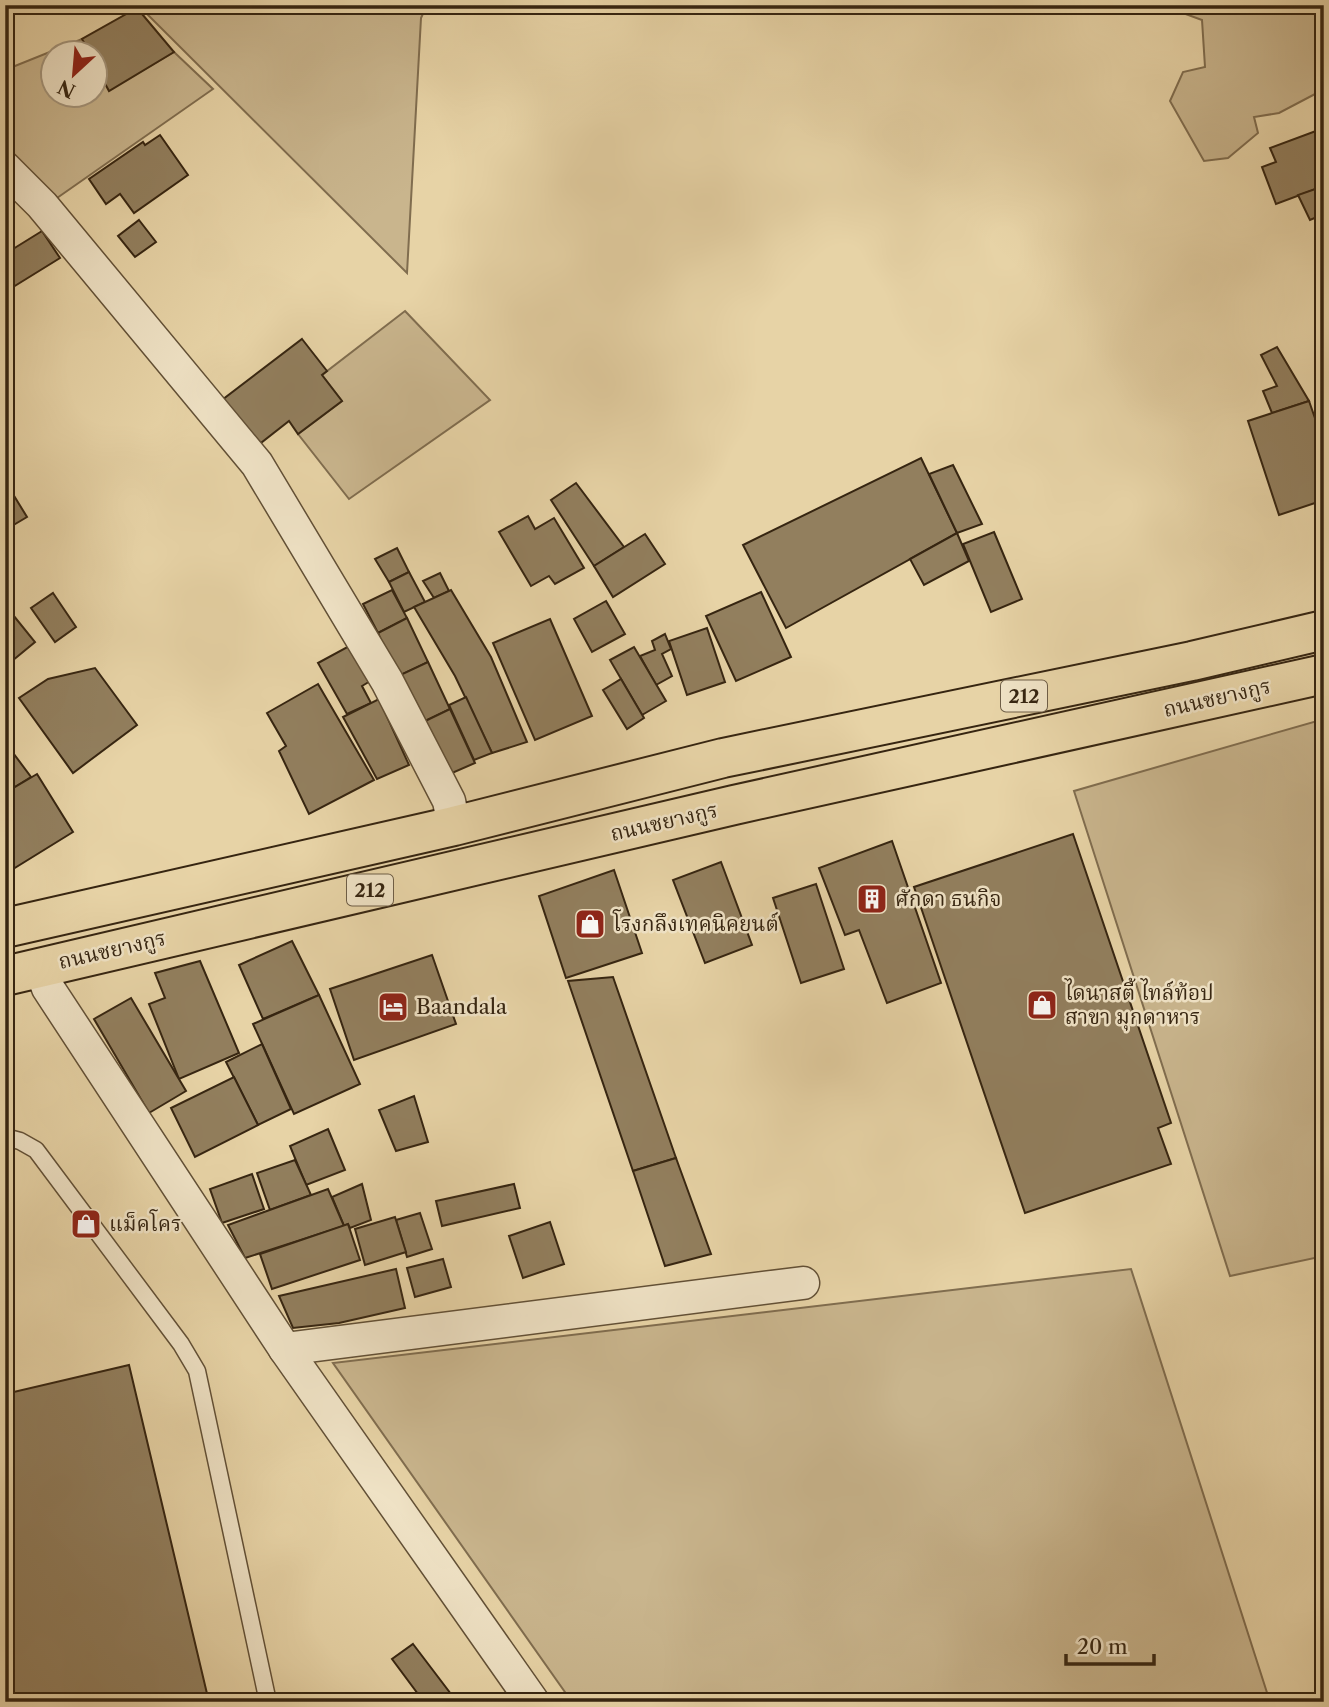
<svg xmlns="http://www.w3.org/2000/svg" width="1329" height="1707" font-family="'Libre Caslon Text','Noto Serif Thai',serif">
<style>
.green{fill:#c9b58d;stroke:#806d4f;stroke-width:2}
.building{fill:#927f5e;stroke:#362511;stroke-width:2}
.lines{fill:none;stroke-linecap:round;stroke-linejoin:round}
.lane-casing{stroke:#625036;stroke-width:19}
.street-casing{stroke:#625036;stroke-width:35}
.primary-casing{stroke:#362511;stroke-width:42}
.lane{stroke:#efe2c5;stroke-width:16}
.street{stroke:#efe2c5;stroke-width:32}
.primary{stroke:#e7d3a6;stroke-width:38}
.labels{text-anchor:middle;stroke-width:5;stroke-linejoin:round;paint-order:stroke}
.shield{fill:#efe2c5;stroke:#6e5e47;stroke-width:2}
.shield-label{font-size:19px;font-weight:bold;fill:#362511}
.street-label{font-size:21px;fill:#362511;stroke:#efe2c5}
.poi-label{font-size:21px;fill:#362511;stroke:#efe2c5;text-anchor:start}
</style>
<rect width="100%" height="100%" fill="#e7d3a6"/>
<filter id="stains"><feTurbulence type="fractalNoise" baseFrequency=".00286" numOctaves="4"/><feColorMatrix values="0 0 0 0 .2 0 0 0 0 .09 0 0 0 0 .02 0 0 0 .5 -.17"/></filter>
<radialGradient id="worn" r=".72"><stop offset=".6" stop-color="#630" stop-opacity="0"/><stop offset="1" stop-color="#630" stop-opacity=".3"/></radialGradient>
<!-- green -->
<g class="green">
<polygon points="138,5 427,5 421,18 407,273"/>
<polygon points="1178,5 1324,5 1324,71 1321,71 1317,93 1279,113 1254,117 1258,133 1228,158 1204,161 1170,101 1183,72 1205,67 1202,20 1180,12"/>
<polygon points="82,39 89,52 52,52 52,94 94,94 95,63 109,90 174,52 213,89 57,198 5,145 5,70"/>
<polygon points="405,311 490,400 349,499 298,434 342,401 322,375"/>
<polygon points="1324,719 1324,1256 1230,1276 1074,791"/>
<polygon points="1131,1269 1270,1702 572,1702 333,1363"/>
</g>
<!-- building -->
<g class="building">
<polygon points="137,8 174,52 109,91 94,63 94,52 89,52 82,39"/>
<polygon points="1324,128 1324,186 1276,204 1262,167 1276,162 1270,148"/>
<polygon points="160,135 188,175 134,213 120,194 106,204 89,179 143,142 145,145"/>
<polygon points="1324,186 1324,214 1310,220 1298,195"/>
<polygon points="139,220 156,242 135,257 118,236"/>
<polygon points="42,231 60,258 5,292 5,254"/>
<polygon points="302,339 327,371 322,375 342,401 298,434 289,421 257,446 222,400"/>
<polygon points="1277,347 1309,401 1272,413 1263,391 1277,386 1261,355"/>
<polygon points="1309,401 1324,444 1324,500 1279,515 1248,421"/>
<polygon points="921,458 957,533 786,628 743,545"/>
<polygon points="953,465 982,524 957,533 929,474"/>
<polygon points="5,481 27,517 5,530"/>
<polygon points="576,483 624,547 594,566 551,500"/>
<polygon points="528,516 535,529 554,518 584,568 555,584 549,576 531,586 499,532"/>
<polygon points="994,532 1022,599 991,612 963,544"/>
<polygon points="957,533 969,561 924,585 910,559"/>
<polygon points="645,534 665,564 613,597 594,566"/>
<polygon points="397,548 409,572 389,582 375,559"/>
<polygon points="409,572 425,602 404,612 389,582"/>
<polygon points="440,573 449,591 434,598 423,581"/>
<polygon points="392,590 407,618 378,633 363,604"/>
<polygon points="451,590 491,657 527,742 492,753 455,676 414,607"/>
<polygon points="761,592 791,657 736,681 706,616"/>
<polygon points="53,593 76,627 55,642 31,608"/>
<polygon points="606,601 625,634 592,652 574,619"/>
<polygon points="5,605 35,642 6,666 5,665"/>
<polygon points="407,618 428,662 397,677 378,633"/>
<polygon points="550,619 592,716 535,740 493,643"/>
<polygon points="707,628 725,682 687,695 669,641"/>
<polygon points="665,634 671,649 662,654 672,676 656,685 640,656 655,650 652,641"/>
<polygon points="351,645 372,680 362,686 371,703 347,714 318,663"/>
<polygon points="634,647 666,701 642,715 610,660"/>
<polygon points="428,662 450,709 419,724 396,677"/>
<polygon points="95,668 137,725 73,773 19,698 48,679"/>
<polygon points="621,679 644,718 627,729 603,690"/>
<polygon points="318,684 374,780 309,814 279,751 286,746 267,713"/>
<polygon points="466,697 492,753 474,760 449,705"/>
<polygon points="379,699 409,765 377,779 343,717"/>
<polygon points="450,709 475,763 443,777 419,724"/>
<polygon points="5,742 31,777 5,793"/>
<polygon points="37,774 73,832 5,874 5,793"/>
<polygon points="1073,834 1171,1123 1158,1128 1171,1164 1025,1213 914,887"/>
<polygon points="892,841 941,983 887,1003 859,930 845,935 819,868"/>
<polygon points="721,862 752,945 705,963 673,880"/>
<polygon points="614,870 642,953 566,978 539,896"/>
<polygon points="816,884 844,969 801,983 773,898"/>
<polygon points="292,941 319,995 263,1019 239,965"/>
<polygon points="432,955 456,1024 354,1060 330,989"/>
<polygon points="200,961 239,1053 179,1079 149,1004 165,998 155,973"/>
<polygon points="613,977 676,1158 633,1171 568,981"/>
<polygon points="319,995 360,1084 294,1114 253,1024"/>
<polygon points="131,998 186,1091 149,1113 94,1019"/>
<polygon points="262,1044 291,1109 258,1125 226,1062"/>
<polygon points="234,1077 258,1125 195,1157 171,1108"/>
<polygon points="414,1096 428,1142 396,1151 379,1110"/>
<polygon points="328,1129 345,1170 306,1185 290,1146"/>
<polygon points="676,1158 711,1254 665,1266 633,1171"/>
<polygon points="295,1160 311,1195 270,1210 257,1173"/>
<polygon points="252,1174 264,1209 222,1223 210,1189"/>
<polygon points="362,1184 371,1220 350,1228 348,1224 344,1226 332,1197"/>
<polygon points="514,1184 520,1208 442,1226 436,1201"/>
<polygon points="328,1189 344,1226 245,1258 228,1225"/>
<polygon points="420,1213 432,1249 407,1257 396,1220"/>
<polygon points="395,1217 406,1252 365,1265 355,1229"/>
<polygon points="550,1222 564,1264 523,1278 509,1236"/>
<polygon points="348,1224 360,1260 272,1289 260,1254"/>
<polygon points="443,1259 451,1287 415,1297 407,1268"/>
<polygon points="396,1269 405,1308 339,1323 293,1328 279,1296"/>
<polygon points="129,1365 209,1702 5,1702 5,1394"/>
<polygon points="413,1644 457,1702 424,1702 392,1659"/>
</g>
<g class="lines">
<!-- lane casing -->
<g class="lane-casing">
<polyline id="lane" points="5,1137 20,1141 36,1150 181,1344 197,1371 268,1702"/>
</g>
<!-- street casing -->
<g class="street-casing">
<g id="street">
<polyline points="5,168 42,205 257,464 387,681 449,801 454,826"/>
<polyline points="40,967 48,988 285,1349 533,1702"/>
<polyline points="285,1349 803,1283"/>
</g>
</g>
<!-- primary casing -->
<g class="primary-casing">
<g id="primary">
<polyline points="5,928 454,826 723,758 1192,661 1324,630"/>
<polyline points="5,976 734,805 1324,674"/>
</g>
</g>
<!-- lane -->
<use href="#lane" class="lane"/>
<!-- street -->
<use href="#street" class="street"/>
<!-- primary -->
<use href="#primary" class="primary"/>
</g>
<!-- icons -->
<defs>
<g id="building-square" transform="scale(1.575)"><rect x="-9" y="-9" width="18" height="18" rx="4" fill="#8f2418" stroke="#efe2c5"/><path d="M-4-6H4V6H1V3H-1V6H-4ZM-2.5-4.3h1.7v1.8h-1.7ZM.8-4.3h1.7v1.8H.8ZM-2.5-1h1.7V.8h-1.7ZM.8-1h1.7V.8H.8Z" fill="#fff"/></g>
<g id="shop-square" transform="scale(1.575)"><rect x="-9" y="-9" width="18" height="18" rx="4" fill="#8f2418" stroke="#efe2c5"/><path d="M-5-2.5h2.3a2.7 3.5 0 0 1 5.4 0H5L5.5 6h-11ZM-1.5-2.5h3a1.5 2.3 0 0 0-3 0Z" fill="#fff"/></g>
<g id="hotel-square" transform="scale(1.575)"><rect x="-9" y="-9" width="18" height="18" rx="4" fill="#8f2418" stroke="#efe2c5"/><path d="M-6-4.5h1.5V1H6V5H4.5V3h-9V5H-6ZM-4 0a1.8 1.8 0 1 1 3.6 0ZM.5 0V-2.5h3Q6-2.5 6 0Z" fill="#fff"/></g>
</defs>
<g fill-rule="evenodd">
<use href="#building-square" x="872" y="899"/>
<use href="#shop-square" x="590" y="924"/>
<use href="#shop-square" x="1042" y="1005"/>
<use href="#hotel-square" x="393" y="1007"/>
<use href="#shop-square" x="86" y="1224"/>
</g>
<g class="labels">
<!-- shield labels -->
<g class="shield">
<rect x="1001" y="680.5" width="46" height="31" rx="5"/>
<rect x="347" y="874.5" width="46" height="31" rx="5"/>
</g>
<g class="shield-label">
<text x="1024" y="703">212</text>
<text x="370" y="897">212</text>
</g>
<!-- street labels -->
<g class="street-label">
<text transform="translate(1217 698) rotate(-13)" y="7">ถนนชยางกูร</text>
<text transform="translate(664 822) rotate(-13)" y="7">ถนนชยางกูร</text>
<text transform="translate(112 950) rotate(-13)" y="7">ถนนชยางกูร</text>
</g>
<!-- poi labels -->
<g class="poi-label">
<text x="895" y="906">ศักดา ธนกิจ</text>
<text x="613" y="931">โรงกลึงเทคนิคยนต์</text>
<text x="1065" y="1000">ไดนาสตี้ ไทล์ท้อป<tspan x="1065" dy="24">สาขา มุกดาหาร</tspan></text>
<text x="416" y="1014">Baandala</text>
<text x="109" y="1231">แม็คโคร</text>
</g>
</g>
<!-- margin -->
<rect width="1329" height="1707" fill="none" stroke="#e7d3a6" stroke-width="28"/>
<rect x="7" y="7" width="1315" height="1693" fill="none" stroke="#362511" stroke-width="3.5"/>
<rect x="14" y="14" width="1301" height="1679" fill="none" stroke="#362511" stroke-width="2"/>
<!-- north arrow -->
<g transform="translate(74 74) rotate(206)"><circle r="33" fill="#efe2c5" stroke="#a5967d" stroke-width="2"/>
<path d="M0-5L12 26L0 18L-12 26Z" fill="#8f2418"/>
<text y="-10" font-size="19" font-weight="bold" text-anchor="middle" fill="#362511">N</text>
</g>
<!-- scale -->
<path d="M1066 1654v10h88v-10" fill="none" stroke="#362511" stroke-width="3.5"/>
<text x="1077" y="1654" font-size="21" fill="#362511" stroke="#efe2c5" stroke-width="5" paint-order="stroke">20 m</text>
<rect width="100%" height="100%" filter="url(#stains)"/>
<rect width="100%" height="100%" fill="url(#worn)"/>
</svg>
